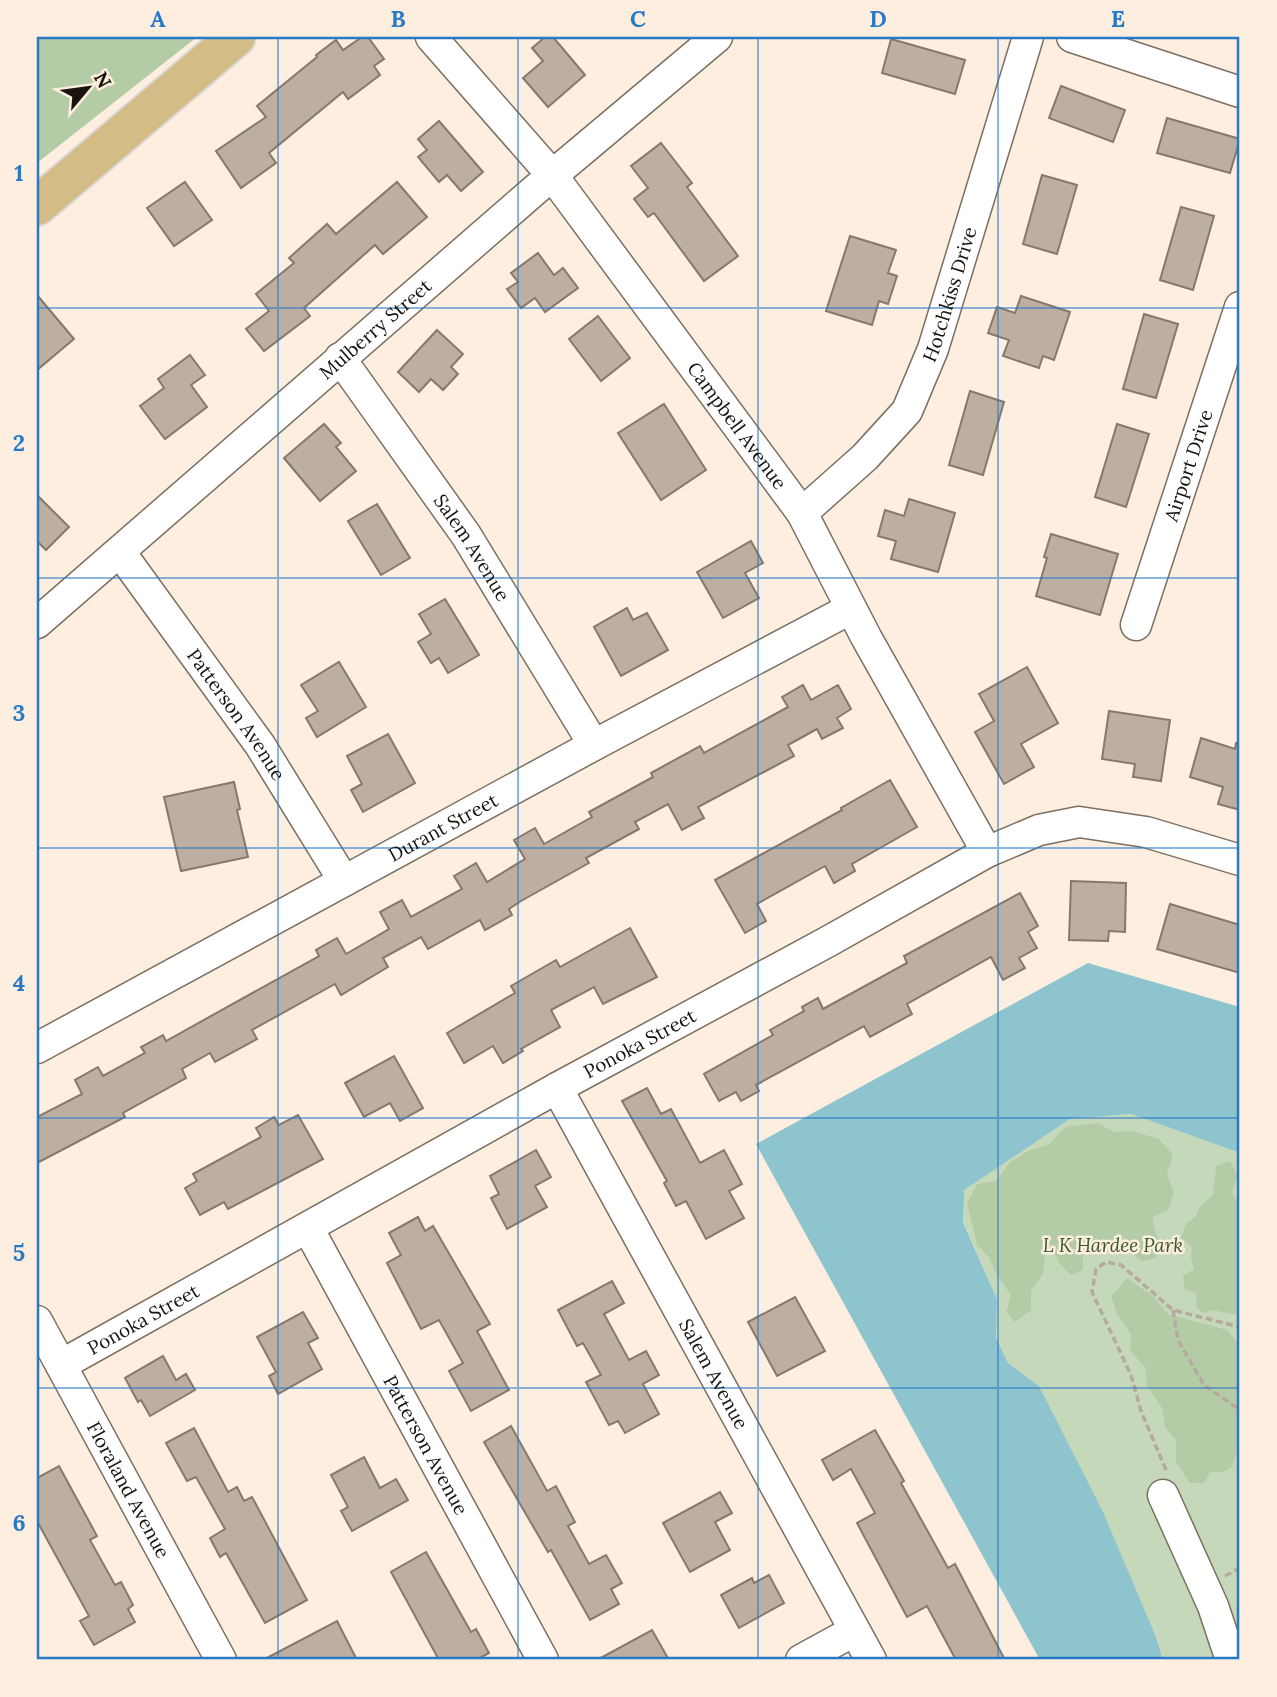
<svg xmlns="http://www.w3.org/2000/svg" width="1277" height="1697" font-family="Lora,serif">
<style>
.green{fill:#c5d9ba}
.forest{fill:#b3cca6}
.water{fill:#8dc4cd}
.building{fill:#bdafa0;stroke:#86786a;stroke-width:2}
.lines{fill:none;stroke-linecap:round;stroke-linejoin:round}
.minor-casing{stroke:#7c6f61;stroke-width:33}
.major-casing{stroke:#dad9d8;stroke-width:42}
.path{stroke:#b6a99e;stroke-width:3.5;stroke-dasharray:7 3.5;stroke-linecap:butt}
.minor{stroke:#fff;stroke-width:30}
.major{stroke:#d3bc85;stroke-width:38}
.grid{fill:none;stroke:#287ac9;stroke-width:2;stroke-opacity:0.55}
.labels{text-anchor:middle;stroke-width:5;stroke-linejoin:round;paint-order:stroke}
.street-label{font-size:19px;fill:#19130e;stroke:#feeedf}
.park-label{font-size:19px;font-style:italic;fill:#395925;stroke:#feeedf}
.neatline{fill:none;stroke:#287ac9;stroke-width:2.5}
.grid-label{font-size:23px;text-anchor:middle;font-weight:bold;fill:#287ac9}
</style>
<rect width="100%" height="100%" fill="#feeedf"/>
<!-- green -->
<polygon class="green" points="1131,1114 1240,1153 1240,1660 1163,1660 1156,1637 1039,1386 1008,1363 996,1336 997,1299 963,1221 963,1190 1070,1119"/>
<!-- forest -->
<g class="forest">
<polygon points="37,37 197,37 37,163"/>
<path d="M1098,1123L1114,1132L1132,1131L1159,1139L1173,1155L1167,1175L1174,1192L1169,1209L1153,1217C1154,1237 1162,1236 1157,1258L1142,1261L1128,1251L1125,1237L1095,1252L1083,1251V1270L1071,1275L1059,1263L1054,1252L1045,1254L1043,1274L1031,1291V1310L1015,1322L1006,1312L1011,1295L997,1275L989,1257L977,1245L967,1203L977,1184L996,1181L1010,1162L1030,1150L1049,1145L1065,1127Z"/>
<polygon points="1230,1161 1238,1176 1232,1192 1240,1207 1240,1313 1237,1315 1212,1310 1204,1313 1197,1308 1196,1293 1185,1289 1183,1276 1194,1269 1191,1258 1192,1247 1181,1238 1186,1224 1195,1217 1201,1205 1213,1195 1216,1166"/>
<polygon points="1127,1278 1154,1297 1168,1314 1227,1330 1240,1345 1240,1452 1236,1455 1232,1467 1223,1472 1210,1472 1204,1483 1190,1483 1176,1462 1176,1440 1165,1427 1162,1408 1147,1385 1145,1367 1130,1351 1131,1334 1117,1314 1111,1296"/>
</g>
<!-- water -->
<polygon class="water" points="1088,963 1240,1007 1240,1153 1131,1114 1070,1119 964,1190 963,1222 997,1299 996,1337 1008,1363 1039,1386 1103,1512 1156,1637 1163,1660 1040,1660 756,1144"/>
<!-- building -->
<g class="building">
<polygon points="362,37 368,37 384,59 374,66 380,75 348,99 343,92 269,153 276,163 241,188 216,151 266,117 257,106 317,57 316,55 336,40 343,50"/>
<polygon points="545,37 553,37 585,75 548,107 523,78 543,61 532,48"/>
<polygon points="891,39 965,60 955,94 882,73"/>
<polygon points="1061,86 1125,110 1113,142 1049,118"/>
<polygon points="1167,118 1240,139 1230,173 1157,153"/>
<polygon points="439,121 483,172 461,191 447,175 439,182 418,157 427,150 418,139"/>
<polygon points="661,143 692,183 687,187 738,256 704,281 654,213 648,217 634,199 648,188 631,166"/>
<polygon points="1042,175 1077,185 1057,254 1023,244"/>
<polygon points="185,182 212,220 174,246 147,208"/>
<polygon points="397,182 427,217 383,254 375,245 304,308 310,316 264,351 246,329 269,311 256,294 294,263 289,258 327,224 336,234"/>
<polygon points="1181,207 1214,216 1193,290 1160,280"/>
<polygon points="850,236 896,250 888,273 897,276 888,304 879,301 872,325 826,311"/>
<polygon points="538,253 554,275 563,268 578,288 545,312 535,298 521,308 507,289 518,282 511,273"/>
<polygon points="37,295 74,339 37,370"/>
<polygon points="1021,296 1070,312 1054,360 1043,356 1039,368 1003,356 1009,340 988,333 997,307 1015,313"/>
<polygon points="1144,314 1178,324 1156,398 1123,389"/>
<polygon points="598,316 630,358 601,381 569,339"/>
<polygon points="437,330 463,354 451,367 458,374 443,390 431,379 419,392 398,372"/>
<polygon points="190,355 205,375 191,385 207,407 165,439 140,406 164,388 158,379"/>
<polygon points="970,391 1004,402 983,475 949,465"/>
<polygon points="664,404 706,470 661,500 618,433"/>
<polygon points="324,424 341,443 336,447 356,471 320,501 284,458"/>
<polygon points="1117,424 1149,434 1126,507 1095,497"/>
<polygon points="37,495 69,527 46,550 37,541"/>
<polygon points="909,499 955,513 938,572 891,559 896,541 878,536 885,510 904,516"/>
<polygon points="377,504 410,558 381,575 348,521"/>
<polygon points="1051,534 1118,554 1100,615 1036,596 1047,558 1044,557"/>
<polygon points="751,541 763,563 745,573 759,598 723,618 697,572"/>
<polygon points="445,599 479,655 448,673 439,658 431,663 418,642 431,634 419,614"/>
<polygon points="627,608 633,620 647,613 668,650 621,676 594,627"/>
<polygon points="339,662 366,707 317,737 306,718 318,711 301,685"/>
<polygon points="1027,667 1058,723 1021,744 1034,767 1004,784 975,732 994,721 979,694"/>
<polygon points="803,685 811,700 838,685 851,709 837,718 843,728 822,739 817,729 788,745 794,756 698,807 704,818 682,830 668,804 635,822 639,829 586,858 589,863 521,901 509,909 512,915 485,930 480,920 428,949 421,937 383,958 388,967 341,995 335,984 252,1030 257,1039 215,1062 210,1053 182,1069 186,1078 123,1113 125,1117 37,1163 37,1117 82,1094 75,1080 98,1067 103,1076 145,1053 141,1047 163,1035 166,1041 319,956 316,950 337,938 346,954 389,929 380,912 402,900 411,917 462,889 454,876 476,863 487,882 525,859 514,840 535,828 544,844 592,817 589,812 653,777 651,773 700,746 704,753 788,707 782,697"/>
<polygon points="1109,711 1170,720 1161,781 1133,777 1135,764 1102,759"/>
<polygon points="388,734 415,783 363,812 351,790 362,784 347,756"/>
<polygon points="1201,738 1235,749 1236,743 1240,744 1240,810 1218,804 1223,787 1190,777"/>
<polygon points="890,780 917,827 852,864 855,871 834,883 825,866 757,904 766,921 745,933 715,880 842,810 841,808"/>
<polygon points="234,782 240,809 237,810 248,857 181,871 164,797"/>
<polygon points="1071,881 1126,883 1125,932 1109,931 1108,941 1069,940"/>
<polygon points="1020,893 1038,926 1028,932 1037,948 1019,958 1025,968 1003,980 991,957 907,1004 912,1014 870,1037 864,1026 756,1085 759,1091 741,1101 736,1092 719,1101 704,1074 773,1035 770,1030 804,1011 802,1007 818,998 823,1009 907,963 904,956"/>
<polygon points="1170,904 1240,925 1240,973 1157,949"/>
<polygon points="630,928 657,977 603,1004 594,987 551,1010 560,1027 521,1049 523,1051 503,1063 493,1046 464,1063 447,1033 515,993 511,986 556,960 560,967"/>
<polygon points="394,1056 423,1108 400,1121 390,1103 364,1117 345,1083"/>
<polygon points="647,1088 661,1114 671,1109 700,1163 724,1150 742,1184 729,1191 744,1218 706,1239 686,1201 676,1206 664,1183 667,1181 622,1101"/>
<polygon points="298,1115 323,1159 228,1209 224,1202 200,1215 185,1188 197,1181 193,1174 261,1137 256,1128 274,1117 279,1125"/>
<polygon points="536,1150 551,1177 535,1186 547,1207 507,1229 491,1198 499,1194 490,1176"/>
<polygon points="418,1217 425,1231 433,1226 490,1324 477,1331 509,1390 471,1411 449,1371 463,1363 439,1320 421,1329 387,1263 401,1255 389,1233"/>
<polygon points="612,1281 624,1303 604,1314 629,1360 646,1351 659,1375 643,1384 659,1414 625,1433 618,1421 609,1425 586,1382 601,1375 583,1343 577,1346 558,1310"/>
<polygon points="795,1297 825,1351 777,1376 748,1322"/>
<polygon points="303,1312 318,1338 308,1343 322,1369 278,1394 269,1376 276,1372 257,1337"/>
<polygon points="163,1356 176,1380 186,1374 195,1390 150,1416 141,1400 138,1402 125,1378"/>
<polygon points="511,1426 547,1491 556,1486 575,1522 568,1526 589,1564 606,1555 622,1583 611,1589 619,1604 590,1620 551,1550 548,1552 484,1442"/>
<polygon points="194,1428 228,1492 237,1487 244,1501 252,1497 307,1600 265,1623 226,1553 220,1557 210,1538 225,1529 196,1477 187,1481 166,1443"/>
<polygon points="875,1430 904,1481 901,1483 948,1568 955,1564 1005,1660 956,1660 927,1606 907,1617 857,1523 875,1513 851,1469 833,1480 822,1460"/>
<polygon points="364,1457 380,1488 396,1479 408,1500 352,1531 341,1511 348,1507 331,1475"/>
<polygon points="59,1466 97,1536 90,1540 115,1585 121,1582 133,1605 128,1609 135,1622 94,1645 80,1621 89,1616 37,1521 37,1478"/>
<polygon points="720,1492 732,1513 715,1522 730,1550 690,1572 663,1523"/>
<polygon points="426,1552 471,1632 476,1629 489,1653 476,1660 439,1660 391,1572"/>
<polygon points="769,1575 784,1603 739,1628 721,1595 752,1578 754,1583"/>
<polygon points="337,1621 357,1660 263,1660"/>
<polygon points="652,1630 669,1660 597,1660"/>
</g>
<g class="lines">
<!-- minor casing -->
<g class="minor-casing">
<g id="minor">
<path id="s1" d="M431,37L552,175L802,513L866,637L987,852"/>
<polyline points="1072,37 1240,92"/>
<path id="s2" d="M340,358L466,535L594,745"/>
<path id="s3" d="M802,513L865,457L907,411L933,349L1028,37"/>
<path id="s4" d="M120,552L260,745L344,881"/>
<path id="s5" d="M37,623L536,189L717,37"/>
<path id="s6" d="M1136,625L1240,307"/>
<path id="s7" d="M37,1048L594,745L850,609"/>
<path id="s8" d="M557,1088L871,1660"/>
<path id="s9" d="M308,1228L543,1660"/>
<path id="s10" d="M37,1321L221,1660"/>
<path id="s11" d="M61,1365L557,1088L829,941L987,852L1039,830L1079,822L1146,832L1240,860"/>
<polyline points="1163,1495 1213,1606 1231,1660"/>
<polyline points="801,1660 854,1631"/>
</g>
</g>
<!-- major casing -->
<g class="major-casing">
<polyline id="major" points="37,206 236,37"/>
</g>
<!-- path -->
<g class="path">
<polyline points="1173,1310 1178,1340 1204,1385 1240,1410"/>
<polyline points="1166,1470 1141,1411 1131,1375 1092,1292 1096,1269 1106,1262 1121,1265 1173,1310 1240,1327"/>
<polyline points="1225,1576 1240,1568"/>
</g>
<!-- minor -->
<use href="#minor" class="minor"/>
<!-- major -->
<use href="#major" class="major"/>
</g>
<!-- grid -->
<path class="grid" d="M278,37V1660M518,37V1660M758,37V1660M998,37V1660M37,308H1240M37,578H1240M37,848H1240M37,1118H1240M37,1388H1240"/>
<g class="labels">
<!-- street labels -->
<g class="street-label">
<text dy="7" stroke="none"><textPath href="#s3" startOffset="271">Hotchkiss Drive</textPath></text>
<text dy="7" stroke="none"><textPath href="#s5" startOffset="448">Mulberry Street</textPath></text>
<text dy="7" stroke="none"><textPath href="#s1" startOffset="495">Campbell Avenue</textPath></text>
<text dy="7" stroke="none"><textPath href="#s6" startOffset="168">Airport Drive</textPath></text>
<text dy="7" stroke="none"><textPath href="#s2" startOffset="231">Salem Avenue</textPath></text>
<text dy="7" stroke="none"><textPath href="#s4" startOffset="200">Patterson Avenue</textPath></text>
<text dy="7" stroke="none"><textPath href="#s7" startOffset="462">Durant Street</textPath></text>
<text dy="7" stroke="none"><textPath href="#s11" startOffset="662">Ponoka Street</textPath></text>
<text dy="7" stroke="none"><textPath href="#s11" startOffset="94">Ponoka Street</textPath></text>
<text dy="7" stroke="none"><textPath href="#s8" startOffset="326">Salem Avenue</textPath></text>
<text dy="7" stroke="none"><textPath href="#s9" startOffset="247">Patterson Avenue</textPath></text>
<text dy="7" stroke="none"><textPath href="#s10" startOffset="192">Floraland Avenue</textPath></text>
</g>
<!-- park labels -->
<g class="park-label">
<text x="1113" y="1252">L K Hardee Park</text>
</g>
</g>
<!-- border -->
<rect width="1277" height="1697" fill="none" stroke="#feeedf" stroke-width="77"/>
<!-- north arrow -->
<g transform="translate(88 88) rotate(61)" stroke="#feeedf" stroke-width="5" paint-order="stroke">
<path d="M0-5L12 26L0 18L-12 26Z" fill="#19130e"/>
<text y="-10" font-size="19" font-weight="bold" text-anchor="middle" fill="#19130e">N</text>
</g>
<rect x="38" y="38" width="1200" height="1620" class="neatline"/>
<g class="grid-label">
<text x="158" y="27">A</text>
<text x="398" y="27">B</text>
<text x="638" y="27">C</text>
<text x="878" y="27">D</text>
<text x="1118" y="27">E</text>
<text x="19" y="181">1</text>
<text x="19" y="451">2</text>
<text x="19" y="721">3</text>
<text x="19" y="991">4</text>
<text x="19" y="1261">5</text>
<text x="19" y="1531">6</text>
</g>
</svg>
